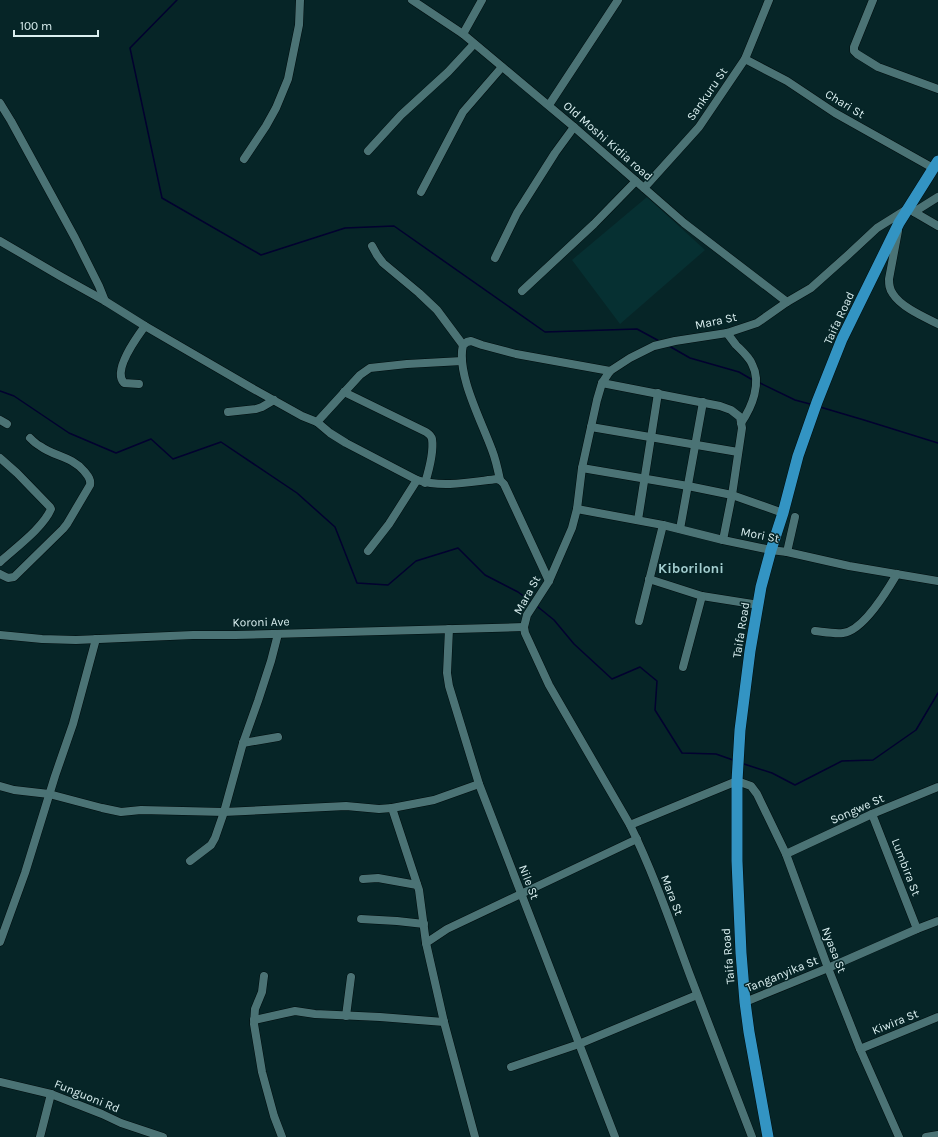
<svg xmlns="http://www.w3.org/2000/svg" width="938" height="1137" font-family="Karla,sans-serif">
<style>
.built{fill:#063032}
.lines{fill:none;stroke-linecap:round;stroke-linejoin:round}
.stream{stroke:#02012f;stroke-width:1.5}
.minor-casing{stroke:#000d0e;stroke-width:9}
.highway-casing{stroke:#000d0e;stroke-width:12}
.minor{stroke:#4b7375;stroke-width:8}
.highway{stroke:#3394c3;stroke-width:11}
.labels{text-anchor:middle;stroke-width:3;stroke-linejoin:round;paint-order:stroke}
.street-label{font-size:12px;fill:#daeff0;stroke:#062527}
.quarter-label{font-size:14px;font-weight:bold;fill:#a3ced0;stroke:#062527}
</style>
<rect width="100%" height="100%" fill="#062527"/>
<!-- built -->
<polygon class="built" points="647,197 705,250 620,324 572,260"/>
<g class="lines">
<!-- stream -->
<g class="stream">
<polyline points="177,0 130,48 162,198 261,255 345,228 394,226 545,332 637,329 661,342"/>
<polyline points="669,346 690,358 739,372 751,379"/>
<polyline points="760,383 795,400 810,404"/>
<polyline points="0,391 14,396 69,433 116,453 151,439 173,459 221,442 297,493 335,527 357,583 388,585 416,561 458,548 485,575 518,592 530,601"/>
<polyline points="820,407 864,420 938,443"/>
<polyline points="538,607 554,620 574,644 612,679 640,667 657,681 655,710 682,753 716,754 733,760"/>
<polyline points="744,764 772,773 795,785 842,761 873,760 916,730 938,693"/>
</g>
<!-- minor casing -->
<g class="minor-casing">
<g id="minor">
<polyline points="412,0 463,34 574,127 684,223 787,302"/>
<polyline points="873,0 854,47 854,51 857,54 878,67 938,89"/>
<polyline points="463,34 482,0"/>
<polyline points="745,59 787,81 835,113 933,168"/>
<polyline points="0,103 11,121 75,238 99,286 105,301"/>
<polyline points="549,105 618,0"/>
<polyline points="368,151 401,115 448,72 474,44"/>
<polyline points="244,159 266,126 276,108 288,79 299,25 300,0"/>
<polyline points="644,188 699,127 745,59 769,0"/>
<polyline points="421,192 463,112 502,67"/>
<polyline points="914,212 938,197"/>
<path d="M898,231L889,279C889,284 889,289 893,294C901,307 924,317 938,324"/>
<path d="M0,241L60,276L105,301L145,326L250,387L302,416L317,422L330,433L346,443L417,480C442,488 471,482 497,479L500,480L504,484L549,581"/>
<polyline points="372,246 377,255 383,263 419,293 437,310 463,345"/>
<polyline points="495,258 517,213 555,153 574,127"/>
<polyline points="522,291 594,224 636,181"/>
<path d="M727,333C730,337 733,341 736,345C742,351 749,357 752,364C762,383 752,407 741,423"/>
<polyline points="602,383 720,406 731,410 740,417 742,428 732,495 723,540"/>
<path d="M139,384L124,383C112,371 137,337 145,326"/>
<path d="M344,392L426,432C429,434 431,435 432,439C434,452 429,470 425,483"/>
<polyline points="228,412 256,409 262,407 274,400"/>
<polyline points="0,420 7,424"/>
<polyline points="317,422 360,375 370,368 407,364 462,361"/>
<polyline points="591,427 738,452"/>
<path d="M0,458L17,473L50,507L51,509C43,528 15,548 0,562"/>
<polyline points="582,468 688,486 732,495 783,513"/>
<path d="M500,480C498,470 496,460 492,450C482,422 456,374 463,345L467,342L471,341L482,345L516,354L610,371"/>
<polyline points="577,509 663,525 723,540 771,550 787,552 849,566 938,581"/>
<polyline points="638,520 658,393"/>
<polyline points="680,529 703,402"/>
<polyline points="368,551 389,524 417,480"/>
<polyline points="787,552 795,517"/>
<path d="M0,574L8,578L14,577L63,529L67,524L90,485C91,479 88,476 84,471C71,456 55,457 40,446C36,444 33,441 30,438"/>
<polyline points="649,579 702,596 759,605"/>
<polyline points="639,621 663,525"/>
<polyline points="449,629 447,673 449,686 479,784 615,1137"/>
<path d="M815,631C824,632 835,634 843,633C863,631 887,591 897,574"/>
<polyline points="0,635 42,639 76,640 193,635 235,635 524,627"/>
<polyline points="683,667 702,596"/>
<polyline points="243,743 278,737"/>
<polyline points="0,786 14,790 49,794 102,808 121,812 141,810 224,812 346,806 379,809 392,808 419,890 426,943"/>
<polyline points="392,808 434,800 479,784"/>
<polyline points="872,814 917,929"/>
<polyline points="630,825 737,781 751,786 757,794 786,854 828,968 860,1049 899,1137"/>
<polyline points="786,854 872,814 938,787"/>
<polyline points="190,861 211,845 215,838 224,812 243,743 258,701 271,661 278,634"/>
<polyline points="363,879 378,878 417,885"/>
<polyline points="361,919 397,921 424,924"/>
<polyline points="0,942 25,873 55,776 73,724 96,639"/>
<polyline points="264,976 262,992 255,1009 254,1024 262,1072 274,1116 282,1137"/>
<polyline points="745,1002 828,968 917,929 938,921"/>
<polyline points="346,1016 351,977"/>
<polyline points="254,1020 295,1011 315,1014 380,1017 444,1022"/>
<polyline points="860,1049 938,1017"/>
<polyline points="511,1067 579,1044 697,995"/>
<polyline points="0,1082 51,1094 102,1114 121,1123 163,1137"/>
<polyline points="40,1137 51,1094"/>
<polyline points="475,1137 444,1022 426,943 447,929 637,839"/>
<path d="M752,1137C732,1084 711,1031 691,978C672,927 654,874 630,825L549,685L525,633L524,627L527,615L549,581L572,528L577,509L582,468L597,400L602,383L610,371L630,358L654,346L675,341L727,333L757,323L787,302L811,288L848,255L877,228L909,208L914,212L938,226"/>
<polyline points="926,1137 938,1135"/>
</g>
</g>
<!-- highway casing -->
<g class="highway-casing">
<polyline id="highway" points="768,1137 749,1032 745,1002 741,953 737,861 737,781 740,730 750,651 761,587 771,550 783,513 798,456 817,402 842,339 899,223 938,161"/>
</g>
<!-- minor -->
<use href="#minor" class="minor"/>
<!-- highway -->
<use href="#highway" class="highway"/>
</g>
<g class="labels">
<!-- street labels -->
<g class="street-label">
<text transform="translate(707 94) rotate(-55)" y="4">Sankuru St</text>
<text transform="translate(845 104) rotate(31)" y="4">Chari St</text>
<text transform="translate(608 141) rotate(41)" y="4">Old Moshi Kidia road</text>
<text transform="translate(839 318) rotate(-65)" y="4">Taifa Road</text>
<text transform="translate(716 321) rotate(-12)" y="4">Mara St</text>
<text transform="translate(760 535) rotate(11)" y="4">Mori St</text>
<text transform="translate(527 595) rotate(-61)" y="4">Mara St</text>
<text transform="translate(261 622) rotate(-1)" y="4">Koroni Ave</text>
<text transform="translate(741 630) rotate(-81)" y="4">Taifa Road</text>
<text transform="translate(857 809) rotate(-24)" y="4">Songwe St</text>
<text transform="translate(906 867) rotate(69)" y="4">Lumbira St</text>
<text transform="translate(529 882) rotate(69)" y="4">Nile St</text>
<text transform="translate(672 895) rotate(69)" y="4">Mara St</text>
<text transform="translate(834 950) rotate(69)" y="4">Nyasa St</text>
<text transform="translate(728 956) rotate(-95)" y="4">Taifa Road</text>
<text transform="translate(782 974) rotate(-22)" y="4">Tanganyika St</text>
<text transform="translate(895 1022) rotate(-22)" y="4">Kiwira St</text>
<text transform="translate(87 1096) rotate(22)" y="4">Funguoni Rd</text>
</g>
<!-- quarter labels -->
<g class="quarter-label">
<text x="691" y="573">Kiboriloni</text>
</g>
</g>
<!-- scale -->
<path d="M14 30v6h84v-6" fill="none" stroke="#daeff0" stroke-width="2"/>
<text x="20" y="30" font-size="12" fill="#daeff0" stroke="#062527" stroke-width="3" paint-order="stroke">100 m</text>
</svg>
